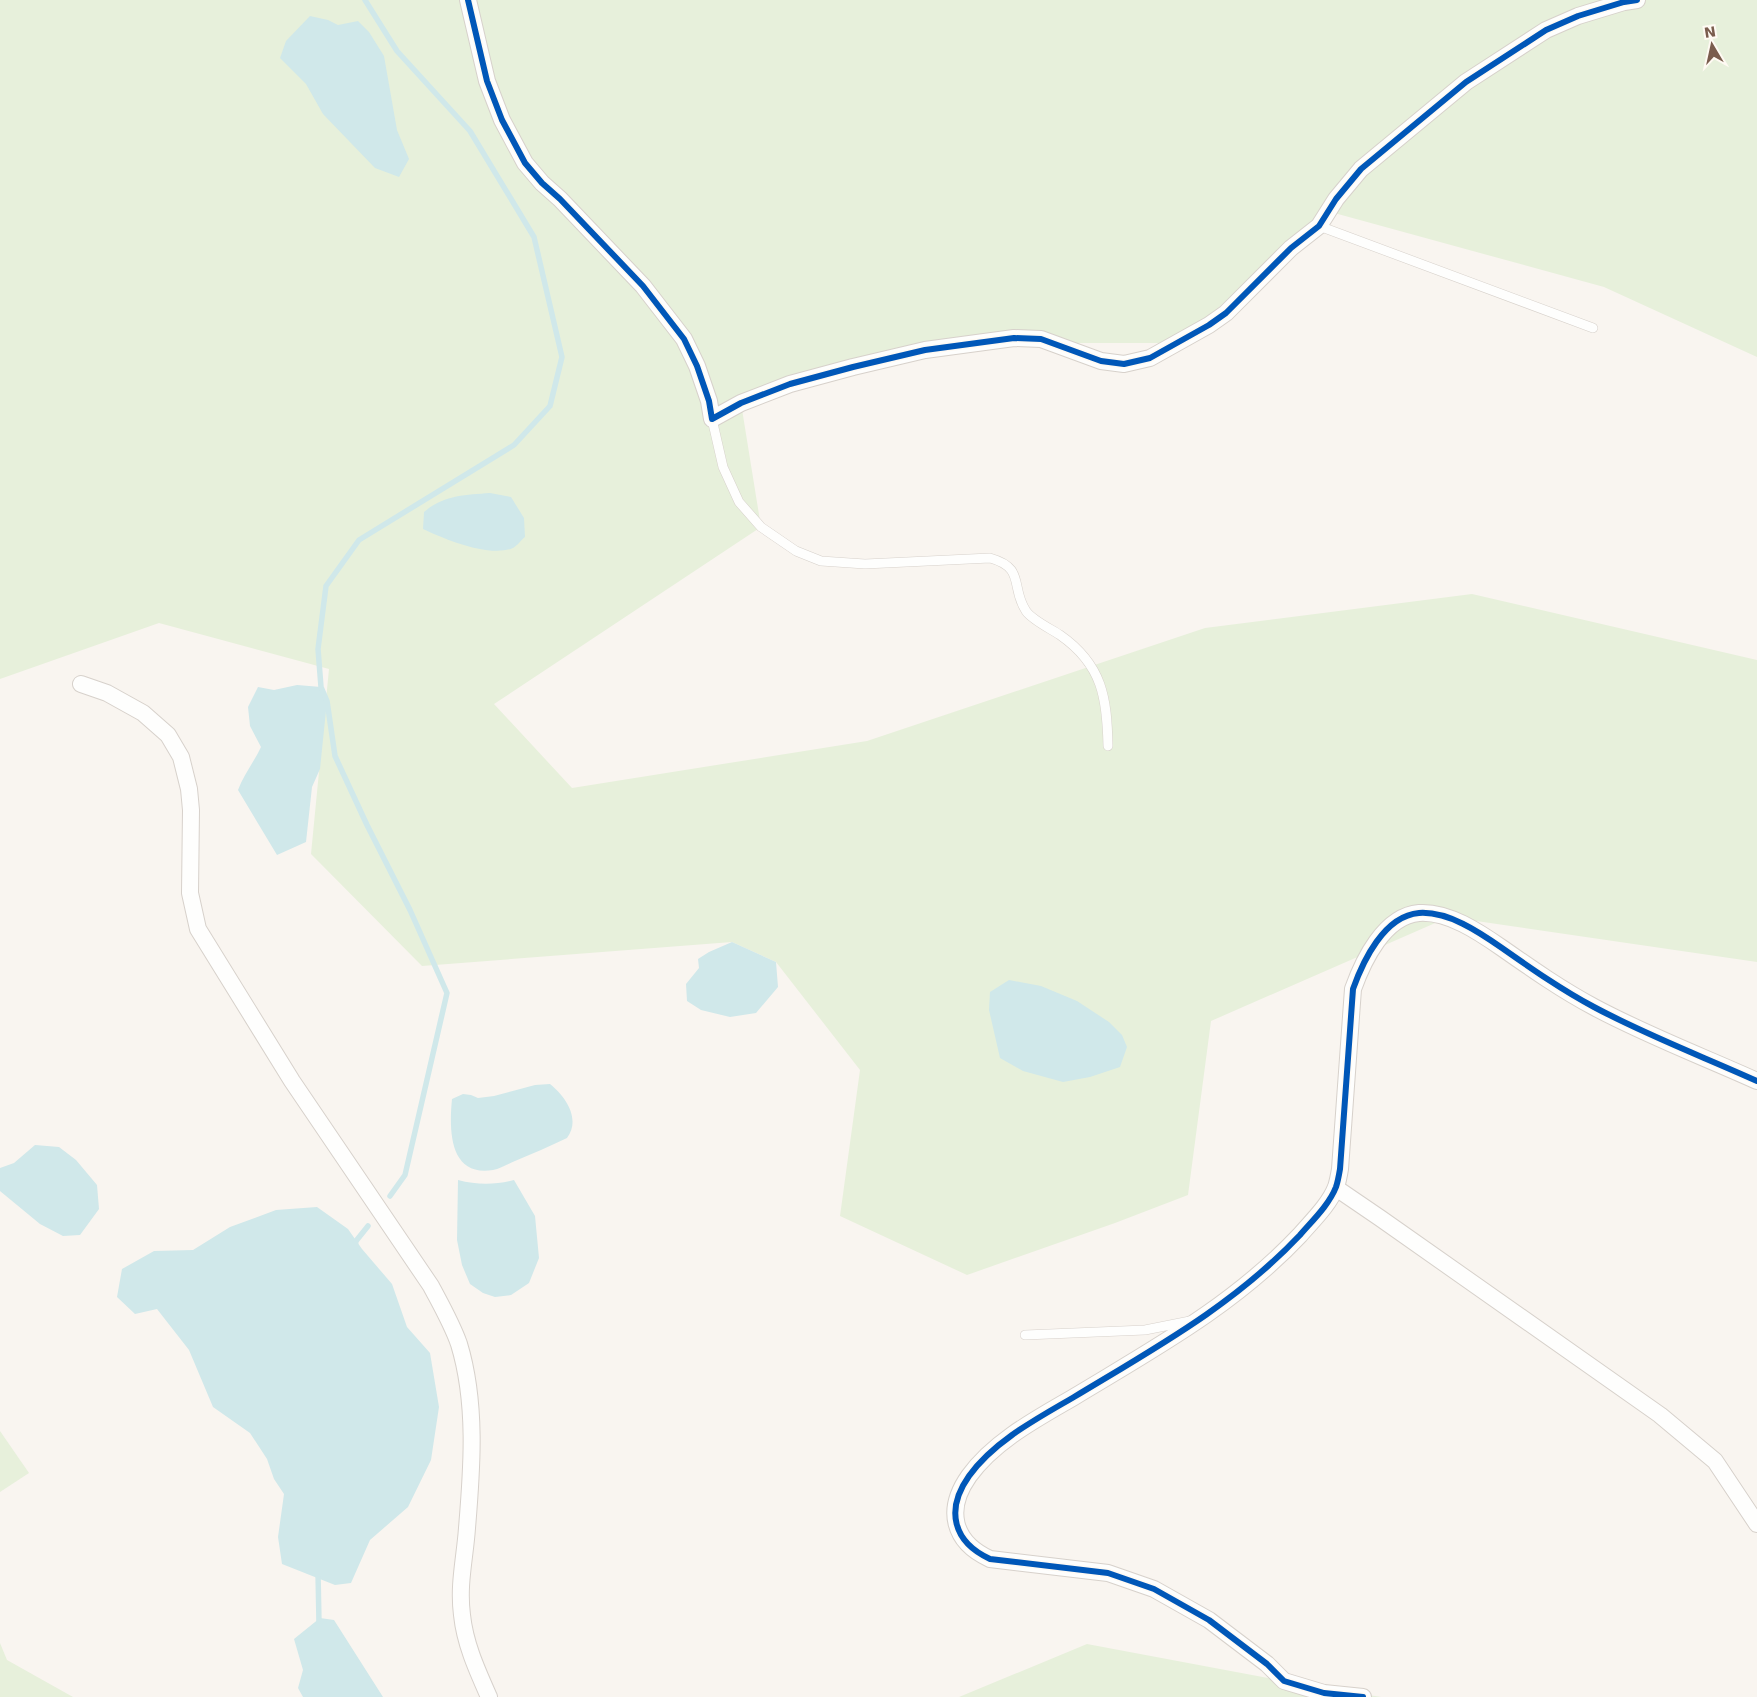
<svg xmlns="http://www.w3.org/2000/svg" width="1757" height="1697" font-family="'DejaVu Sans',sans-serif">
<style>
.green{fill:#e7f0db}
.water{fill:#d0e8ea}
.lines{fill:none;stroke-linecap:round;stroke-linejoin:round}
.stream{stroke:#d0e8ea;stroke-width:5.5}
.service-casing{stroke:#d7d1cb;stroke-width:10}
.minor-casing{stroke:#d7d1cb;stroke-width:18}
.service{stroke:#fefefd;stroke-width:9}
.minor{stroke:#fefefd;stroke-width:16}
.cycleway-casing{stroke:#fffaf3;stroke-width:9}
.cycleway{stroke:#0057b8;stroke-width:6}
</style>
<rect width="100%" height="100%" fill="#f9f5f0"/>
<!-- green -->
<g class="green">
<polygon points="0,0 1757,0 1757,357 1604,287 1327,211 1179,343 979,343 741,403 761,527 494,704 572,788 867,741 1205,628 1472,594 1757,660 1757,962 1449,917 1211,1021 1188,1195 1115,1223 967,1275 840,1216 860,1070 776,962 732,942 422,966 311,854 329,669 159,623 0,679"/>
<polygon points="0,1431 29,1473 0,1492"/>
<polygon points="0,1643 7,1660 73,1697 0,1697"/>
<polygon points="1087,1644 1284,1681 1381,1697 959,1697"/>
</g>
<!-- water -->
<g class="water">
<polygon points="310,16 328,20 338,25 358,21 369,32 384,56 397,130 409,159 399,177 375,168 323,114 306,84 280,58 286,41"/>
<path d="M490,493L511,497L524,518L525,537C521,540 517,546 513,548C490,558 444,539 423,529L424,512C444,495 465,495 490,493Z"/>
<path d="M297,685L321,687L327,701L320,769L312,787L306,842L277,855L238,790C244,774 254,762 261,747L250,726L248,707L258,687L274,690Z"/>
<polygon points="732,942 776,962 778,987 756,1013 730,1017 701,1010 687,1001 686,984 699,968 698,959 709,952"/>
<polygon points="1009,980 1041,986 1077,1001 1109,1022 1122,1035 1127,1047 1120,1067 1090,1077 1063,1082 1023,1071 1000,1058 989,1010 990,992"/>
<path d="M550,1084C566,1097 581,1119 567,1138C550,1146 532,1154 515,1161C508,1164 500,1169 493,1170C449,1177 449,1130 452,1099L463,1094L471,1095L478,1098L494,1096L535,1085Z"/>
<polygon points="35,1145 59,1147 76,1160 97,1185 99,1209 80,1235 63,1236 40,1224 0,1191 0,1168 14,1163"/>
<path d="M458,1180C477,1185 495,1185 514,1180L535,1216L539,1258L529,1283L511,1295L495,1297L483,1293L470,1284L462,1265L457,1240Z"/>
<polygon points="317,1207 348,1229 362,1249 392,1284 407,1327 430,1353 439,1407 431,1460 408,1507 370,1540 351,1583 335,1585 282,1564 278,1537 284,1494 274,1479 267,1459 250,1433 213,1407 189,1350 157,1309 135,1314 117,1297 122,1269 154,1251 193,1250 230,1227 276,1210"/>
<polygon points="320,1618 334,1620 383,1697 303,1697 298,1688 303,1670 294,1639"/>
</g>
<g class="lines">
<!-- stream -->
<g class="stream">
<polyline points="365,0 397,51 470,131 534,237 562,357 550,406 514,445 359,540 326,586 318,649 321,687 327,701 335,756 367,825 410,910 447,993 405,1175 390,1196"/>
<polyline points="355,1247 356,1241 368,1226"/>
<polyline points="318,1572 319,1623"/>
</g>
<!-- service casing -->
<g class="service-casing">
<g id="service">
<polyline points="1319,226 1593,328"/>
<path d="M712,419L723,467L739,502L761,527L796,551L821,561L865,564L990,558C1026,568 1010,587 1026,611C1032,620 1051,629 1060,635C1103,665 1107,699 1108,746"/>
<polyline points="1025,1335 1145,1330 1190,1321"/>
</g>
</g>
<!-- minor casing -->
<g class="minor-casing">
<g id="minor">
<polyline points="468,0 487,81 502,120 525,163 542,183 560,199 643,286 684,339 697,366 709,401 712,419 741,403 790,384 853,367 925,350 1014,338 1041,339 1101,361 1124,364 1150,358 1209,325 1226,313 1291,248 1319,226 1336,199 1361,169 1466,82 1546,30 1578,16 1624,2 1637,0"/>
<path d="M81,684L107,693L143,713L168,735L181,757L189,789L191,810L190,893L198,929L292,1081L431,1286C441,1305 452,1324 459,1344C477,1403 472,1468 467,1528C465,1558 458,1584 462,1615C465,1644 477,1670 489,1697"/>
<polyline points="1336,1188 1380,1218 1660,1415 1715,1461 1757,1524"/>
<path d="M1363,1697L1324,1693L1284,1681L1267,1664L1209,1620L1154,1589L1108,1573L990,1559C953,1542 945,1510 969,1476C994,1441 1038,1418 1074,1397C1155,1348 1234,1305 1300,1235C1312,1221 1329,1205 1336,1187C1338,1181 1339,1175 1340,1169L1353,989C1363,961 1384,916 1419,913C1448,911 1479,932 1502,948C1532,969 1562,990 1594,1007C1646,1035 1704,1057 1757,1081"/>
</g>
</g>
<!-- service -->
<use href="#service" class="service"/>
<!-- minor -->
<use href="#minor" class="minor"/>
<!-- cycleway casing -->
<g class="cycleway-casing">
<g id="cycleway">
<polyline points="468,0 487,81 502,120 525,163 542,183 560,199 643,286 684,339 697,366 709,401 712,419 741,403 790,384 853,367 925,350 1014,338 1041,339 1101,361 1124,364 1150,358 1209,325 1226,313 1291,248 1319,226 1336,199 1361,169 1466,82 1546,30 1578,16 1624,2 1637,0"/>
<path d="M1363,1697L1324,1693L1284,1681L1267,1664L1209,1620L1154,1589L1108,1573L990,1559C953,1542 945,1510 969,1476C994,1441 1038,1418 1074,1397C1155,1348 1234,1305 1300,1235C1312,1221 1329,1205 1336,1187C1338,1181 1339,1175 1340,1169L1353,989C1363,961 1384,916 1419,913C1448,911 1479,932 1502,948C1532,969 1562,990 1594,1007C1646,1035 1704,1057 1757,1081"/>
</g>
</g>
<!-- cycleway -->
<use href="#cycleway" class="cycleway"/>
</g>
<!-- north arrow -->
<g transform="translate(1712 45) rotate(351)" stroke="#fffaf3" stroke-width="4" paint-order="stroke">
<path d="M0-4L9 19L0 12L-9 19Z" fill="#7a5c4d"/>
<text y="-8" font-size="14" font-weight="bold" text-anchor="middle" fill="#7a5c4d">N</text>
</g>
</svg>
